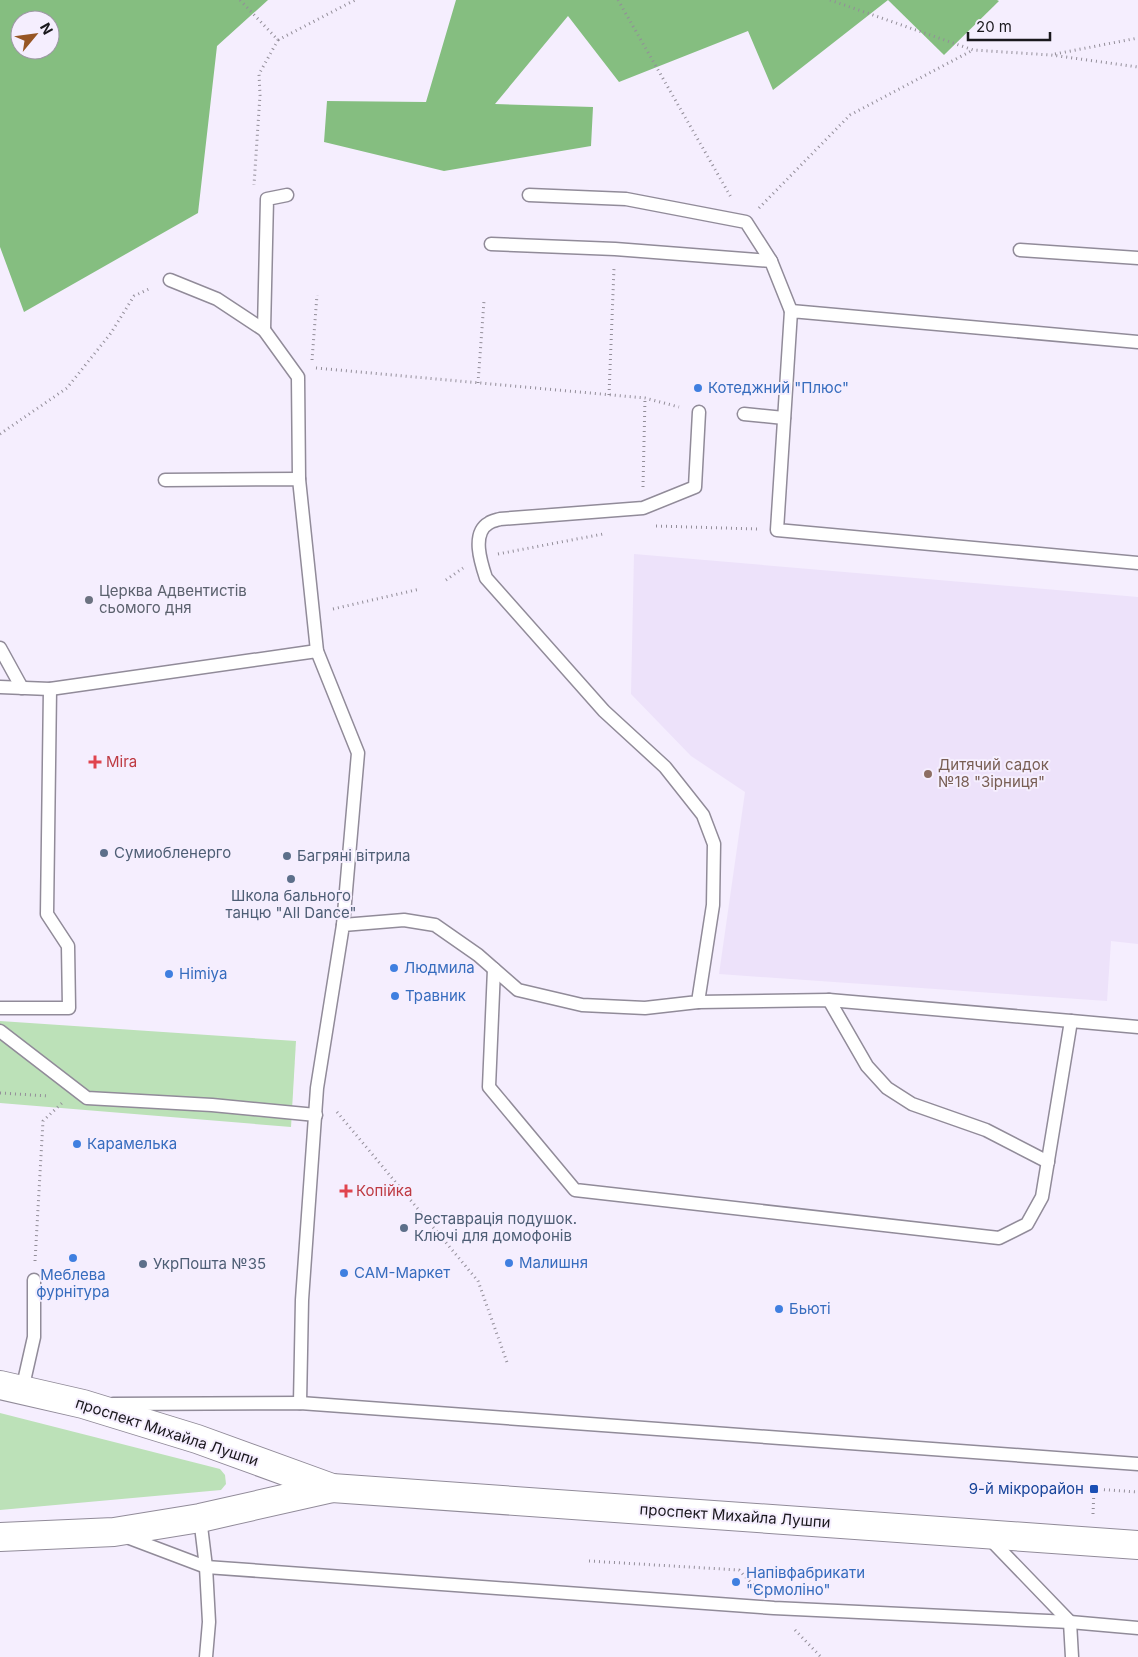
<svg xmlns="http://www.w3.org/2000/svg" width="1138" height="1657" font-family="Inter,sans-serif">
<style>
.built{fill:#ede2fa}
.green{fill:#bce1b8}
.forest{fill:#85be80;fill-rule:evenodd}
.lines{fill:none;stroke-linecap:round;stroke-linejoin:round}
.lane-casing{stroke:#918b99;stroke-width:15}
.primary-casing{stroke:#918b99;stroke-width:30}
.path{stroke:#938e99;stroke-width:3;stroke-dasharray:1 4;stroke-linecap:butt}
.lane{stroke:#fff;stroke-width:12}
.primary{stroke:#fff;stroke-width:28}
.shop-dot{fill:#3f7fe0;stroke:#f5eefe;stroke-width:2}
.worship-dot{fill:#6b7280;stroke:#f5eefe;stroke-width:2}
.health-dot{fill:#e0444e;stroke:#f5eefe;stroke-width:2}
.education-dot{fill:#8d6e63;stroke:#f5eefe;stroke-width:2}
.service-dot{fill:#5c6f8a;stroke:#f5eefe;stroke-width:2}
.transit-dot{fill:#1a4fb4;stroke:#f5eefe;stroke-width:2}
.labels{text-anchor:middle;stroke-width:4;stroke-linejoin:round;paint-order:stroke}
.shop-label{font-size:15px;fill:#366cbe;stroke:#f5eefe;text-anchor:start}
.worship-label{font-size:15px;fill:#5b616d;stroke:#f5eefe;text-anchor:start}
.health-label{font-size:15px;fill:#be3a42;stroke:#f5eefe;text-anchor:start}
.education-label{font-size:15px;fill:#785e54;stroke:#f5eefe;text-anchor:start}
.service-label{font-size:15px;fill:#4e5e75;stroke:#f5eefe;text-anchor:start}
.street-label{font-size:15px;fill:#1a181d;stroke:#f5eefe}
.transit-label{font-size:15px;fill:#164399;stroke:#f5eefe;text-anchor:end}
</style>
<rect width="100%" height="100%" fill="#f5eefe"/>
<!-- built -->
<polygon class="built" points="634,554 1138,597 1138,944 1111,941 1107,1001 719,974 745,792 691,756 631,694"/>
<!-- green -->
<g class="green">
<polygon points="0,1021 296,1041 291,1127 0,1103"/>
<polygon points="0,1413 220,1469 225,1475 226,1484 221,1490 0,1510"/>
</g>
<!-- forest -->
<g class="forest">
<path d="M0,0H268L217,46L198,213L24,312L0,247ZM20,20H50V50H20Z"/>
<polygon points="456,0 888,0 773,90 748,31 619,82 568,16 495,104 593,107 591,146 444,171 324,142 327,101 426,102"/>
<polygon points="888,0 997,0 999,1 944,55"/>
</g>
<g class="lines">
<!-- lane casing -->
<g class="lane-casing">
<g id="lane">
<polyline points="529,195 626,199 746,222 771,261"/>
<polyline points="491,244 615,249 771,261 791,311"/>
<polyline points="1020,250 1138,258"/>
<polyline points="170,280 217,299 264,330 298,377 299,479"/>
<polyline points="264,330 267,199 287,195"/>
<polyline points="1138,342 791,311 777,530 1138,563"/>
<polyline points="744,414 784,418"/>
<polyline points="165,480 299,479 317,651 358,753 343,925"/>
<polyline points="0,648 22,688"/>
<polyline points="0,687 50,689 317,651"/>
<polyline points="494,969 489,1087 575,1190 999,1238 1027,1224 1042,1197 1071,1021 1138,1027"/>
<polyline points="829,1000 867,1066 887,1088 912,1104 986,1130 1048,1162"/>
<polyline points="698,1002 829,1000 1071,1021"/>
<polyline points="0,1008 69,1008 68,946 47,914 50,689"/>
<polyline points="0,1031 87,1098 212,1105 316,1115"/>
<polyline points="22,1390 34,1337 34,1280"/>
<path d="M300,1403L302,1300L317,1088L343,925L404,920L435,925L478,955L518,990L582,1005L645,1008L698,1002L713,905L714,844L703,815L665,767L604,711L486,578C481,563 471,533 489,523C492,521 497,520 500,519L643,508L695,487L699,412"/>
<polyline points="113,1404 300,1403 1138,1464"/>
<polyline points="200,1518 206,1567 209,1622 206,1657"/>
<polyline points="124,1536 206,1567 774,1608 1070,1622 1138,1628"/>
<polyline points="989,1538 1070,1622 1072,1657"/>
</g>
</g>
<!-- primary casing -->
<g class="primary-casing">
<g id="primary">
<polyline points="0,1385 83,1404 197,1439 332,1488 1138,1545"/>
<polyline points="0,1537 114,1532 200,1518 332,1488"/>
</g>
</g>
<!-- path -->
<g class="path">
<polyline points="240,0 278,40 259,74 260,95 254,185"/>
<polyline points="618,0 732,199"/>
<polyline points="830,0 973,50 1051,55 1138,67"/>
<polyline points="278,40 355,0"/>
<polyline points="1055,54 1138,38"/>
<polyline points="759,208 850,115 973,50"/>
<polyline points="312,360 317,295"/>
<polyline points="316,368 645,398 679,407"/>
<polyline points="478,383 484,301"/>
<polyline points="609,395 614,268"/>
<polyline points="0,434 67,388 111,333 134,296 151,288"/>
<polyline points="643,487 645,398"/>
<polyline points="656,526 757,529"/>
<polyline points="498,554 603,534"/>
<polyline points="446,580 463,568"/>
<polyline points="333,609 420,589"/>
<polyline points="0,1093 49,1096"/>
<polyline points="337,1112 478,1281 508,1365"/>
<polyline points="35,1261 43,1121 62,1103"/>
<polyline points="1093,1514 1094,1489 1138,1492"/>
<polyline points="589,1561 739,1570 754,1586"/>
<polyline points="795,1630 821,1657"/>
</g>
<!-- lane -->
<use href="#lane" class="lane"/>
<!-- primary -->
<use href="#primary" class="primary"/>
</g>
<!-- markers -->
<g class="shop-dot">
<circle cx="698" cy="388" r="5"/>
<circle cx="394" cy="968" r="5"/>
<circle cx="169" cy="974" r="5"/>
<circle cx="395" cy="996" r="5"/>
<circle cx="77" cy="1144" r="5"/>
<circle cx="73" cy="1258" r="5"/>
<circle cx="509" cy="1263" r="5"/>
<circle cx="344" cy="1273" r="5"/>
<circle cx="779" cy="1309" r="5"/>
<circle cx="736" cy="1582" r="5"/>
</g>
<circle class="worship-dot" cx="89" cy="600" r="5"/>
<g class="health-dot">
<path d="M92.5 754.5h5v5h5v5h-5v5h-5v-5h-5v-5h5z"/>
<path d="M343.5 1183.5h5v5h5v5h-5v5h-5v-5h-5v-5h5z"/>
</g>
<circle class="education-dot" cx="928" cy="774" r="5"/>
<g class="service-dot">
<circle cx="104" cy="853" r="5"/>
<circle cx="287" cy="856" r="5"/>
<circle cx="291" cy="879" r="5"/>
<circle cx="404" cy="1228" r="5"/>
<circle cx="143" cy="1264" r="5"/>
</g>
<rect class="transit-dot" x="1089" y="1484" width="10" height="10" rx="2.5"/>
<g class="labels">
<!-- shop labels -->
<g class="shop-label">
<text x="708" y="393">Котеджний "Плюс"</text>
<text x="404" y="973">Людмила</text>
<text x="179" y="979">Himiya</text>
<text x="405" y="1001">Травник</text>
<text x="87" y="1149">Карамелька</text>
<text x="519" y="1268">Малишня</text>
<text x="354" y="1278">САМ-Маркет</text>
<text x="73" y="1280" text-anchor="middle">Меблева<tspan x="73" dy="17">фурнітура</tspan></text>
<text x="789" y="1314">Бьюті</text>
<text x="746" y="1578">Напівфабрикати<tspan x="746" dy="17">"Єрмоліно"</tspan></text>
</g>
<!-- worship labels -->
<g class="worship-label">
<text x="99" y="596">Церква Адвентистів<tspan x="99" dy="17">сьомого дня</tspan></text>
</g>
<!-- health labels -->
<g class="health-label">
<text x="106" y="767">Mira</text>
<text x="356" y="1196">Копійка</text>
</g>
<!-- education labels -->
<g class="education-label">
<text x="938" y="770">Дитячий садок<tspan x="938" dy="17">№18 "Зірниця"</tspan></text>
</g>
<!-- service labels -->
<g class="service-label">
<text x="114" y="858">Сумиобленерго</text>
<text x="297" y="861">Багряні вітрила</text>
<text x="291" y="901" text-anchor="middle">Школа бального<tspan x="291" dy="17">танцю "All Dance"</tspan></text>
<text x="414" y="1224">Реставрація подушок.<tspan x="414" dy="17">Ключі для домофонів</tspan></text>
<text x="153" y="1269">УкрПошта №35</text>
</g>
<!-- street labels -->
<g class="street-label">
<text transform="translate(167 1432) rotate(18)" y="5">проспект Михайла Лушпи</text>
<text transform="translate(735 1516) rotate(4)" y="5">проспект Михайла Лушпи</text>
</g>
<!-- transit labels -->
<g class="transit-label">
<text x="1084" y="1494">9-й мікрорайон</text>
</g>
</g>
<!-- north arrow -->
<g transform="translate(35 35) rotate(61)"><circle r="24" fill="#f5eefe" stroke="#9d98a4"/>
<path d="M0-4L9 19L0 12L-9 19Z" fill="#975524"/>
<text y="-8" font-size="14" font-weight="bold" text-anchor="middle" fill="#1a181d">N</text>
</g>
<!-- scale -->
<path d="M968 32v8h82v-8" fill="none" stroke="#1a181d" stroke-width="2.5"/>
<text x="976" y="32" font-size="15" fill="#1a181d" stroke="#f5eefe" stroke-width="4" paint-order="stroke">20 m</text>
</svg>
